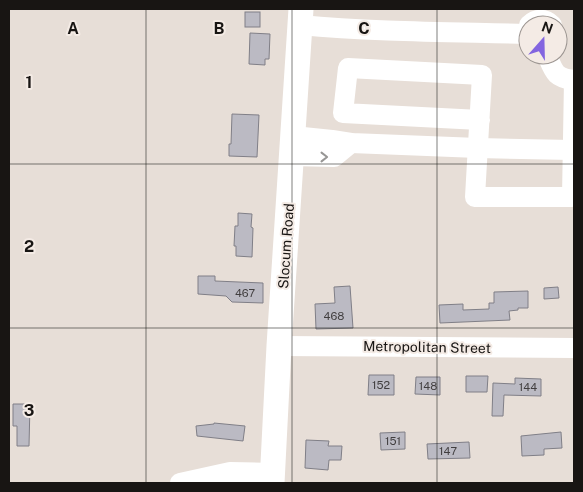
<svg xmlns="http://www.w3.org/2000/svg" width="583" height="492" font-family="'Public Sans',sans-serif">
<style>
.building{fill:#bbbac3;stroke:#807f87}
.lines{fill:none;stroke-linecap:round;stroke-linejoin:round}
.minor{stroke:#fff;stroke-width:20}
.major{stroke:#fff;stroke-width:25}
.oneway{stroke:#979695}
.grid{fill:none;stroke:#181513;stroke-width:1;stroke-opacity:0.55}
.labels{text-anchor:middle;stroke-width:4;stroke-linejoin:round;paint-order:stroke}
.number-label{font-size:11px;fill:#413e3f}
.street-label{font-size:14px;fill:#181513;stroke:#f4ebe5}
.grid-label{font-size:16px;text-anchor:middle;font-weight:bold;fill:#181513;stroke:#f4ebe5;stroke-width:4;stroke-linejoin:round;paint-order:stroke}
</style>
<rect width="100%" height="100%" fill="#e7ded7"/>
<!-- building -->
<g class="building">
<rect x="245" y="12" width="15" height="15"/>
<polygon points="250,33 270,34 269,59 265,59 265,65 249,64"/>
<polygon points="232,114 259,115 257,157 229,156 229,144 231,144"/>
<polygon points="238,213 252,214 251,227 253,228 252,257 236,256 236,246 234,246 235,226 238,226"/>
<polygon points="198,276 215,276 215,281 263,283 263,303 232,302 226,296 198,294"/>
<polygon points="350,286 353,328 316,329 315,304 335,303 334,287"/>
<polygon points="558,287 559,298 544,299 544,288"/>
<polygon points="528,291 528,308 518,308 518,310 509,311 510,320 440,323 439,305 463,304 463,310 489,309 489,303 494,303 494,292"/>
<polygon points="369,375 394,375 394,395 368,395"/>
<polygon points="466,376 488,376 487,392 466,392"/>
<polygon points="416,377 440,377 440,395 415,394"/>
<polygon points="515,378 541,379 541,396 504,395 503,416 492,416 493,383 515,384"/>
<polygon points="13,404 30,404 29,446 17,446 17,426 13,426"/>
<polygon points="214,423 245,426 243,441 197,436 196,426 214,424"/>
<polygon points="405,432 405,449 381,450 380,433"/>
<polygon points="561,432 562,448 544,449 544,455 522,456 521,436"/>
<polygon points="306,440 329,441 328,446 342,446 341,460 329,460 328,470 305,468"/>
<polygon points="469,442 470,458 428,459 427,444"/>
</g>
<g class="lines">
<!-- minor -->
<g class="minor">
<path d="M300,25C375,32 451,32 526,34"/>
<path d="M529,25C536,18 545,18 552,25"/>
<path d="M547,55C554,72 555,78 574,80"/>
<path d="M480,120L343,113L348,68L482,75C480,116 477,156 475,197H572L574,80"/>
<polyline points="293,136 332,140 351,143 478,148 572,150"/>
<polyline points="292,156 334,157 351,143"/>
<polyline points="279,346 574,348"/>
<polyline points="180,483 230,472 273,473"/>
</g>
<!-- major -->
<polyline class="major" points="272,483 279,346 301,9"/>
</g>
<!-- one-way arrows -->
<defs><path id="oneway-chevron" d="M-2-3.5L2.5 0L-2 3.5" fill="none" stroke-width="1.6" stroke-linecap="round" stroke-linejoin="round" transform="scale(1.25)"/></defs>
<use class="oneway" href="#oneway-chevron" transform="translate(324 157)"/>
<!-- grid -->
<path class="grid" d="M146,9V483M292,9V483M437,9V483M9,164H574M9,328H574"/>
<g class="labels">
<!-- number labels -->
<g class="number-label">
<text x="245" y="297">467</text>
<text x="334" y="320">468</text>
<text x="381" y="389">152</text>
<text x="428" y="390">148</text>
<text x="528" y="391">144</text>
<text x="393" y="445">151</text>
<text x="448" y="455">147</text>
</g>
<!-- street labels -->
<g class="street-label">
<text transform="translate(286 246) rotate(-86)" y="5">Slocum Road</text>
<text transform="translate(427 347) rotate(1)" y="5">Metropolitan Street</text>
</g>
</g>
<g class="grid-label">
<text x="73" y="34">A</text>
<text x="219" y="34">B</text>
<text x="364" y="34">C</text>
<text x="29" y="88">1</text>
<text x="29" y="252">2</text>
<text x="29" y="416">3</text>
</g>
<!-- border -->
<rect width="583" height="492" fill="none" stroke="#181513" stroke-width="20"/>
<!-- north arrow -->
<g transform="translate(543 40) rotate(20)"><circle r="24" fill="#f4ebe5" stroke="#9c9591"/>
<path d="M0-4L9 19L0 12L-9 19Z" fill="#8365e0"/>
<text y="-8" font-size="14" font-weight="bold" text-anchor="middle" fill="#181513">N</text>
</g>
</svg>
